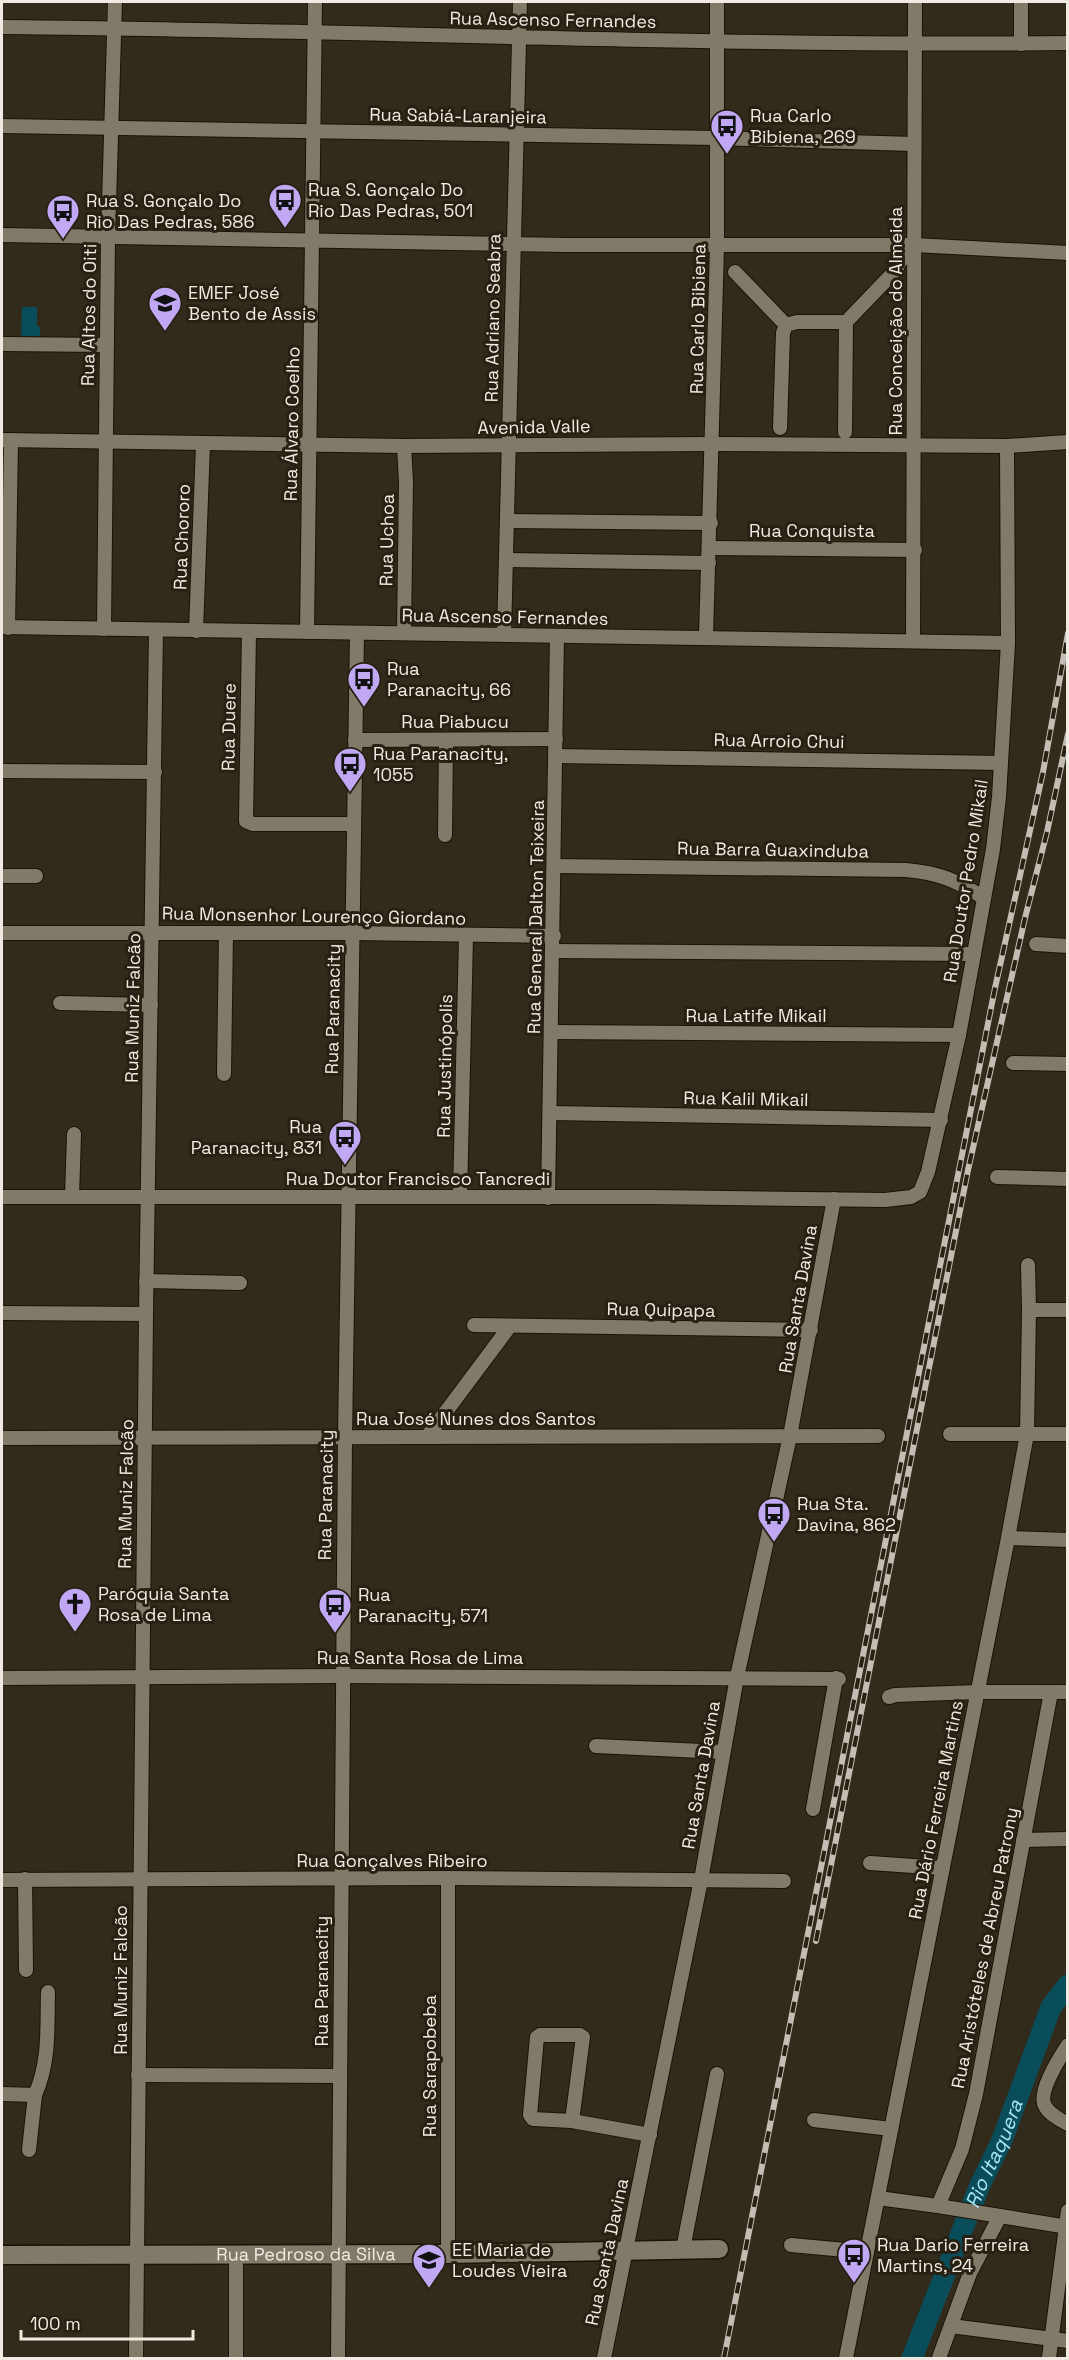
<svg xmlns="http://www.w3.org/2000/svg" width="1069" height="2360" font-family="'Space Grotesk',sans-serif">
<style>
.water{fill:#094d5a}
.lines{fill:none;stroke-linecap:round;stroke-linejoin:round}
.river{stroke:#094d5a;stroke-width:21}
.street-casing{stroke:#1a1306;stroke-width:16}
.secondary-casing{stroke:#1a1306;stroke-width:21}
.street{stroke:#827a69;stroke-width:14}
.secondary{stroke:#827a69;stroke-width:18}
.rail-casing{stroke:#c3beb3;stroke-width:6}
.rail{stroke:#282113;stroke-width:4;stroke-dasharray:11;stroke-linecap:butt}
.labels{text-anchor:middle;stroke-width:6;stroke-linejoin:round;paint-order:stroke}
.street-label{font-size:18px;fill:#f0ebe2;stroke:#282113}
.poi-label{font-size:18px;fill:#f0ebe2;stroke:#282113;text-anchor:start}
.water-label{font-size:20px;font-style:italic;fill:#a7e6f6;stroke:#282113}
</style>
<rect width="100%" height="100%" fill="#322b1c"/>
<!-- water -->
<polygon class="water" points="22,307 37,307 37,326 40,327 40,336 21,336"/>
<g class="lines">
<!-- river -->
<path class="river" id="s1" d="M912,2358L980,2185L1002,2140L1051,2007L1068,1985"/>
<!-- street casing -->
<g class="street-casing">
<g id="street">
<path d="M2,27C357,30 712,47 1068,43"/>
<polyline points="1021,44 1021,2"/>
<polyline points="2,126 716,138 914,144"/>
<polyline points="2,235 567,245 914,245 1068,253"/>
<polyline points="735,272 786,325"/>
<polyline points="2,344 107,345"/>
<polyline points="780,428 783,333 786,325 797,322 846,322"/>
<polyline points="845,432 846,322 895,271 899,263 914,245"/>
<polyline points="2,440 404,446 713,444 1007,446 1068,442"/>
<polyline points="404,446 406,482 404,633"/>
<polyline points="507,521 711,523"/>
<polyline points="710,548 915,550"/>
<polyline points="506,560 709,563"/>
<polyline points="2,627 1008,643"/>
<polyline points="8,628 11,440"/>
<polyline points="104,629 108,237 115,2"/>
<polyline points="196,631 203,444"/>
<polyline points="249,631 246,821 253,824 354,824"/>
<path d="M307,632C308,422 314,212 315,2"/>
<polyline points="504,635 520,2"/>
<polyline points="706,637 717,247 717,2"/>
<polyline points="913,641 915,2"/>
<polyline points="355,740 556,739"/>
<polyline points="556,756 1001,763"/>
<polyline points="2,771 155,772"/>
<polyline points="445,835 446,740"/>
<path d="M555,866L906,870C939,873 956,880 984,898"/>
<polyline points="2,876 36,876"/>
<polyline points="2,933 352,933 554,936"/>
<polyline points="1036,944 1068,946"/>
<polyline points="553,951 974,954"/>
<polyline points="60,1003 151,1005"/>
<polyline points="552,1032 959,1035"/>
<polyline points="1013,1063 1068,1064"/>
<polyline points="224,1074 226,933"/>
<polyline points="551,1113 941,1120"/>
<polyline points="997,1177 1068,1179"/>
<polyline points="460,1196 466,936"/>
<polyline points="2,1197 652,1197 885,1200 911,1197 920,1192 928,1172 959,1035 974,954 993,849 999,797 1008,643 1007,446"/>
<polyline points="72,1197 74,1134"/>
<polyline points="548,1198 557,636"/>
<polyline points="146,1281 240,1283"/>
<polyline points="1029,1310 1068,1310"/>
<polyline points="2,1313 146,1314"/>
<polyline points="474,1325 811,1330"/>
<polyline points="950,1434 1068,1434"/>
<polyline points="427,1437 510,1326"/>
<polyline points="2,1438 878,1436"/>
<polyline points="1008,1538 1068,1540"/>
<polyline points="2,1678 342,1676 839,1679"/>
<polyline points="889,1697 895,1695 978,1692 1068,1692"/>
<polyline points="596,1746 723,1752"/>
<polyline points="813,1809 836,1678"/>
<polyline points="1023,1840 1068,1839"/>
<polyline points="870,1863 943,1868"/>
<polyline points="25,1879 26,1970"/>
<polyline points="2,1880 448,1878 784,1881"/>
<path d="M1068,2045C1060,2057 1037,2093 1045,2106C1049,2114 1060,2120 1068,2124"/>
<polyline points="138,2075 340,2076"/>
<path d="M2,2094L35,2095C50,2061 47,2028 48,1992"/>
<polyline points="814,2120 891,2129"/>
<polyline points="572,2121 583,2037 580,2035 540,2035 537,2037 530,2115 533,2119 572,2121 650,2135"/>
<polyline points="29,2150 35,2095"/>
<polyline points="878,2198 938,2206 1068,2227"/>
<polyline points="938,2206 962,2149 976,2094 1051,1692"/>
<polyline points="791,2245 867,2252"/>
<polyline points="683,2249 717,2074"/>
<polyline points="448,2254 448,1878"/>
<polyline points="951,2326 1068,2341"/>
<polyline points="136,2358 146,1314 156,630"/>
<polyline points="236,2358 236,2255"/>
<polyline points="338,2358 345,1437 357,633"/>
<polyline points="604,2358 701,1880 737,1677 790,1436 834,1199"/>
<polyline points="846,2358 1008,1538 1027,1434 1029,1310 1028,1265"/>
<polyline points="939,2358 970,2273 1000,2216"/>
<polyline points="1049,2358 1068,2211"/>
</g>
</g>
<!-- secondary casing -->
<g class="secondary-casing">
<g id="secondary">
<path id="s2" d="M2,2255L448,2254L719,2249"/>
</g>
</g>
<!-- street -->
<use href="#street" class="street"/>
<!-- secondary -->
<use href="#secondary" class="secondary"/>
<!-- rail casing -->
<g class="rail-casing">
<g id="rail">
<polyline points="816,1941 968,1170 1025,918 1047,832 1068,734"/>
<polyline points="724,2358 995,988 1043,772 1068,633"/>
</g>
</g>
<!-- rail -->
<use href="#rail" class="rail"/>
</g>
<!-- icons -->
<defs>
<g id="bus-pin" transform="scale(1.725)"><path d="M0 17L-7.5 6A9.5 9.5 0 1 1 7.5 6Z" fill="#c0a8f4" stroke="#282113"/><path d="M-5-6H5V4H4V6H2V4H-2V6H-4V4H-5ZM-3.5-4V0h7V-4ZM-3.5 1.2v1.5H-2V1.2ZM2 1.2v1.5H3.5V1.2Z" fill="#111"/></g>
<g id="school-pin" transform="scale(1.725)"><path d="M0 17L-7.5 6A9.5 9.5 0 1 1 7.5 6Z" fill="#c0a8f4" stroke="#282113"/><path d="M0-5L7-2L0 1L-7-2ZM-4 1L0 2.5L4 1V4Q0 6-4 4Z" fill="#111"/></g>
<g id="church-pin" transform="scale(1.725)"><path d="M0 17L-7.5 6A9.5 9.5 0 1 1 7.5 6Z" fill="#c0a8f4" stroke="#282113"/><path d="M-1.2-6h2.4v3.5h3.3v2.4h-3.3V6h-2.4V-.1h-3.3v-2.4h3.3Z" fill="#111"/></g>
</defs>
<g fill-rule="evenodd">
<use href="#bus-pin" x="727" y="126"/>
<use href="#bus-pin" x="285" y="200"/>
<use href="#bus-pin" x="63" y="211"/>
<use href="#school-pin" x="165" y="303"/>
<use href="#bus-pin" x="364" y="679"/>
<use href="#bus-pin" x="350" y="764"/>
<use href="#bus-pin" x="345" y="1137"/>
<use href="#bus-pin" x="774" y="1514"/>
<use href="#church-pin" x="75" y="1604"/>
<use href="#bus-pin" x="335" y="1605"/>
<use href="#bus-pin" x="854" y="2255"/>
<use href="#school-pin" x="429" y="2260"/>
</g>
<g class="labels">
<!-- street labels -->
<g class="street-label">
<text transform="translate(553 20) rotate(1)" y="6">Rua Ascenso Fernandes</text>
<text transform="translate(458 116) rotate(1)" y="6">Rua Sabiá-Laranjeira</text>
<text transform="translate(89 315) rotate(-89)" y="6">Rua Altos do Oiti</text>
<text transform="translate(493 318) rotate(-89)" y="6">Rua Adriano Seabra</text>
<text transform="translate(698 319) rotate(-89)" y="6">Rua Carlo Bibiena</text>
<text transform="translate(896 321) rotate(-90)" y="6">Rua Conceição do Almeida</text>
<text transform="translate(292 424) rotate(-89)" y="6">Rua Álvaro Coelho</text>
<text transform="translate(534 427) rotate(-1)" y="6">Avenida Valle</text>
<text x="812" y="537">Rua Conquista</text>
<text transform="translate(182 537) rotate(-88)" y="6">Rua Chororo</text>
<text transform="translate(387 540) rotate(-89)" y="6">Rua Uchoa</text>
<text transform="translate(505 617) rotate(1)" y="6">Rua Ascenso Fernandes</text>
<text x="455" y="728">Rua Piabucu</text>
<text transform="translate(229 727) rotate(-89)" y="6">Rua Duere</text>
<text transform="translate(779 741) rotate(1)" y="6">Rua Arroio Chui</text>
<text transform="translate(773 850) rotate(1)" y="6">Rua Barra Guaxinduba</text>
<text transform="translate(966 881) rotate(-81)" y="6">Rua Doutor Pedro Mikail</text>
<text transform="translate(314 916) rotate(1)" y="6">Rua Monsenhor Lourenço Giordano</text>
<text transform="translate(536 917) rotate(-89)" y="6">Rua General Dalton Teixeira</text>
<text transform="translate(133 1008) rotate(-89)" y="6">Rua Muniz Falcão</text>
<text transform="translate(333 1009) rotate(-89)" y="6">Rua Paranacity</text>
<text x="756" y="1022">Rua Latife Mikail</text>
<text transform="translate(445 1066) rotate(-89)" y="6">Rua Justinópolis</text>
<text transform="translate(746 1099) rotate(1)" y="6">Rua Kalil Mikail</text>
<text x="418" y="1185">Rua Doutor Francisco Tancredi</text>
<text transform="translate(798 1299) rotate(-80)" y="6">Rua Santa Davina</text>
<text transform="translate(661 1310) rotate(1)" y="6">Rua Quipapa</text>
<text x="476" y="1425">Rua José Nunes dos Santos</text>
<text transform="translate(126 1494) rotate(-89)" y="6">Rua Muniz Falcão</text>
<text transform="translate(326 1495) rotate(-89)" y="6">Rua Paranacity</text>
<text x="420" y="1664">Rua Santa Rosa de Lima</text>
<text transform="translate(701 1775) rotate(-80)" y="6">Rua Santa Davina</text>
<text transform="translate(936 1810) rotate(-79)" y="6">Rua Dário Ferreira Martins</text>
<text x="392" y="1867">Rua Gonçalves Ribeiro</text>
<text transform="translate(985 1948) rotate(-79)" y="6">Rua Aristóteles de Abreu Patrony</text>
<text transform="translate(121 1980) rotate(-90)" y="6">Rua Muniz Falcão</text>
<text transform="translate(322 1981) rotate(-90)" y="6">Rua Paranacity</text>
<text transform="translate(430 2066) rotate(-90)" y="6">Rua Sarapobeba</text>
<text transform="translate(607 2252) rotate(-78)" y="6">Rua Santa Davina</text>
<text dy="6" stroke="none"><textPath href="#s2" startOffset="304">Rua Pedroso da Silva</textPath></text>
</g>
<!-- poi labels -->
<g class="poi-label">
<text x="750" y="122">Rua Carlo<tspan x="750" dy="21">Bibiena, 269</tspan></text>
<text x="308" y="196">Rua S. Gonçalo Do<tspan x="308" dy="21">Rio Das Pedras, 501</tspan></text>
<text x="86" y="207">Rua S. Gonçalo Do<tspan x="86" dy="21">Rio Das Pedras, 586</tspan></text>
<text x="188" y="299">EMEF José<tspan x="188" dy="21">Bento de Assis</tspan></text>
<text x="387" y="675">Rua<tspan x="387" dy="21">Paranacity, 66</tspan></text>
<text x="373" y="760">Rua Paranacity,<tspan x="373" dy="21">1055</tspan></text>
<text x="322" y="1133" text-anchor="end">Rua<tspan x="322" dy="21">Paranacity, 831</tspan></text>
<text x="797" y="1510">Rua Sta.<tspan x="797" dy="21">Davina, 862</tspan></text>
<text x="98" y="1600">Paróquia Santa<tspan x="98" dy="21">Rosa de Lima</tspan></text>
<text x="358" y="1601">Rua<tspan x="358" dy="21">Paranacity, 571</tspan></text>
<text x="877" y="2251">Rua Dario Ferreira<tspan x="877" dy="21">Martins, 24</tspan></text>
<text x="452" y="2256">EE Maria de<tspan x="452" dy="21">Loudes Vieira</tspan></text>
</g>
<!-- water labels -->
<g class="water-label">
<text dy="7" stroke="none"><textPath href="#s1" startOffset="220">Rio Itaquera</textPath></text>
</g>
</g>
<!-- border -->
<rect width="1069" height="2360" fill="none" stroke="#f0ebe2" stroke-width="6"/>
<!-- scale -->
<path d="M21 2330v9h172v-9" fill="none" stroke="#f0ebe2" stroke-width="3"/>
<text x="30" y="2330" font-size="18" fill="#f0ebe2" stroke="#282113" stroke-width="4.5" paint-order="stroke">100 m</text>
</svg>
